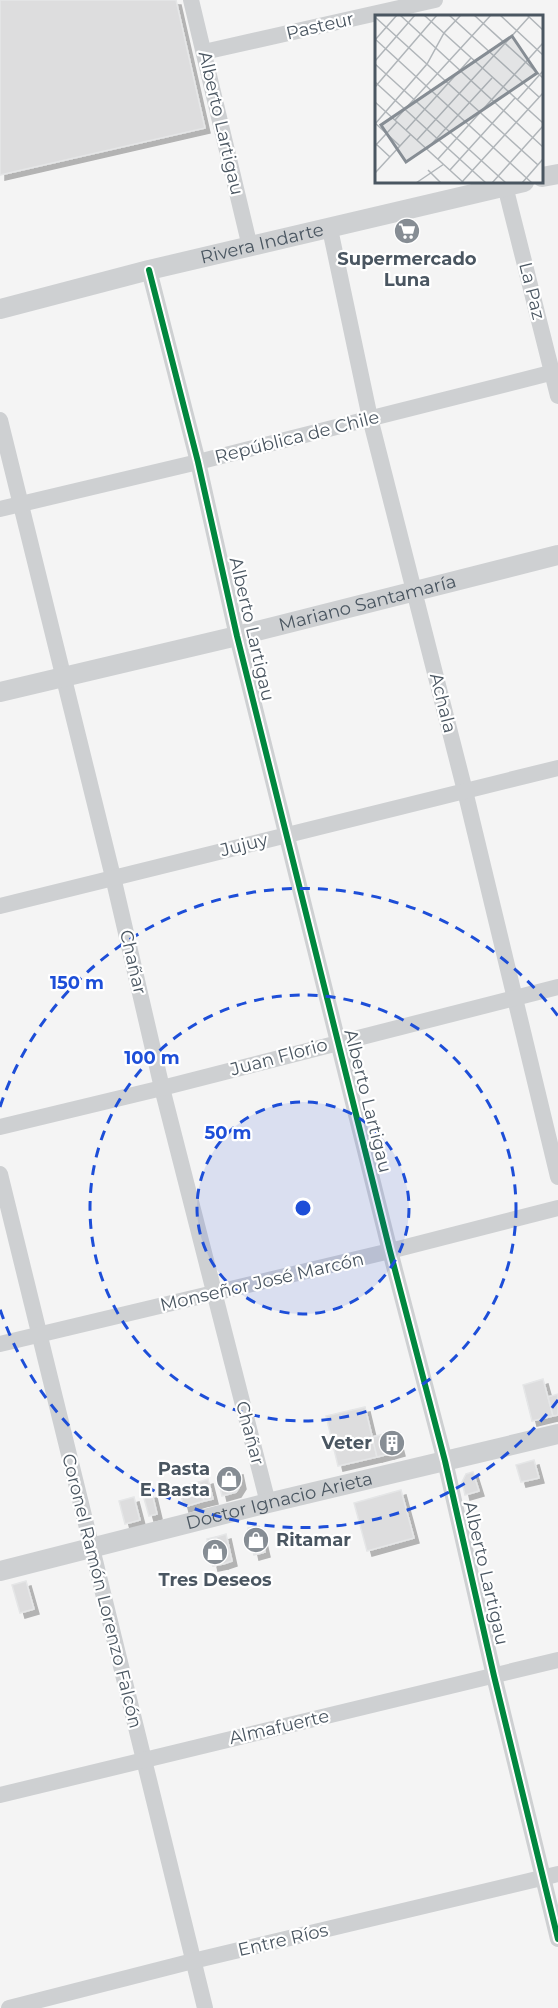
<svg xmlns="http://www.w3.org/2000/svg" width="558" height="2008" font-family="Montserrat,sans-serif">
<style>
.building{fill:#ddddde;stroke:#e5e6e7;stroke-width:1.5;filter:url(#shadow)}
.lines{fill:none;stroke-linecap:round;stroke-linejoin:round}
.minor{stroke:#ced0d2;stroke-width:16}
.tertiary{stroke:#ced0d2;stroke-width:20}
.cycleway-casing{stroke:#fff;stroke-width:10}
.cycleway{stroke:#00873e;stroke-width:6}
.ring{fill:none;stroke:#1d4ed8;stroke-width:3;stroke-dasharray:10 8}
.labels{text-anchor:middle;stroke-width:4.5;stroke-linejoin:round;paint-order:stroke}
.street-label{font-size:18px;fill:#4a5661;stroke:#fff}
.poi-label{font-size:18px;font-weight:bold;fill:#4a5661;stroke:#fff}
.inset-road{fill:none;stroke:#b0b5b9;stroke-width:1.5}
.view{fill:#868d94;fill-opacity:0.15;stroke:#868d94;stroke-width:3}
.inset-edge{fill:none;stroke:#4a5661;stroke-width:3}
.centre{fill:#1d4ed8;stroke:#fff;stroke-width:3}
.ring-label{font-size:18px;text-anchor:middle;font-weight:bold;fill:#1d4ed8;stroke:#fff;stroke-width:4.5;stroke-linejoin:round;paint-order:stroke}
</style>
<defs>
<filter id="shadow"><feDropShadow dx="5" dy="5" stdDeviation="0" flood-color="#0004"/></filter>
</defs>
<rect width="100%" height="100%" fill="#f4f4f4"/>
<!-- building -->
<g class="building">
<polygon points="0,0 176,0 205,128 0,175"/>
<polygon points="543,1379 553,1416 532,1421 523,1385"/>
<polygon points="558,1394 558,1415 553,1416 548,1397"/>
<polygon points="365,1407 377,1457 338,1466 326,1416"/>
<polygon points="395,1432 400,1451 389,1454 384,1434"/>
<polygon points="384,1434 389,1454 377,1457 372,1437"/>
<polygon points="534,1460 539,1478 521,1482 516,1465"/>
<polygon points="238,1470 241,1484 236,1492 222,1496 217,1475"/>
<polygon points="473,1472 479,1491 465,1495 462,1482 466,1474"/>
<polygon points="208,1479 213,1499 204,1501 199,1482"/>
<polygon points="199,1482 204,1501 184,1507 179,1487"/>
<polygon points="401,1490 414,1538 367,1551 354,1503"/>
<polygon points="152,1493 157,1514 149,1516 143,1495"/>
<polygon points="134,1497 140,1520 125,1524 119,1501"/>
<polygon points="259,1526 265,1552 254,1555 248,1528"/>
<polygon points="226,1534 232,1561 223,1564 216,1537"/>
<polygon points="216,1537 223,1564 213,1566 207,1539"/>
<polygon points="26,1581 34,1609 20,1613 12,1585"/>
</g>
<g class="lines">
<!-- minor -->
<g class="minor">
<polyline points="191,0 250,247"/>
<polyline points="204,52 435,0"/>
<polyline points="505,186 558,396"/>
<polyline points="330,229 370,418 465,791 558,1177"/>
<polyline points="149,270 198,462 237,636 390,1251 445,1461 494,1676 558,1939"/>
<polyline points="0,420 113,877 162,1088 268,1503"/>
<polyline points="0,509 198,462 558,371"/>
<polyline points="0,906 558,768"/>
<polyline points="0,1127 162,1088 558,987"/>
<polyline points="0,1174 205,2008"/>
<polyline points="0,1344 390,1251 558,1208"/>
<polyline points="0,1795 558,1660"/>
<polyline points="9,2008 193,1961 558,1874"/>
</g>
<!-- tertiary -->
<g class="tertiary">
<polyline points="542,177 558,174"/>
<path id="s1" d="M0,309L149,270L524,182"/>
<path id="s2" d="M0,692L237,636L558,555"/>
<path id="s3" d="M0,1571L268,1503L558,1434"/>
</g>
<!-- cycleway casing -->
<g class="cycleway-casing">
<polyline id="cycleway" points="149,270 198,462 237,636 390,1251 445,1461 494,1676 558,1939"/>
</g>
<!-- cycleway -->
<use href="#cycleway" class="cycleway"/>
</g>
<!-- distance rings -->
<circle cx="303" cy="1208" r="106" fill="#1d4ed8" fill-opacity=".12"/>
<g class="ring">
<circle cx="303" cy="1208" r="106"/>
<circle cx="303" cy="1208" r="213"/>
<path d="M558 1400A319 319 0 0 1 0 1309M0 1107A319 319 0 0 1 558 1016"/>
</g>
<!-- icons -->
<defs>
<g id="supermarket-disc" transform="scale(1.35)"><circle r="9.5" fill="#868d94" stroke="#fff"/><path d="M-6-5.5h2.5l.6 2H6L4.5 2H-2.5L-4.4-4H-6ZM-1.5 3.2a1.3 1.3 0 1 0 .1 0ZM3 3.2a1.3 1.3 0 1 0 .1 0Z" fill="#fff"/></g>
<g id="building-disc" transform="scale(1.35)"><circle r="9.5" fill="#868d94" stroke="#fff"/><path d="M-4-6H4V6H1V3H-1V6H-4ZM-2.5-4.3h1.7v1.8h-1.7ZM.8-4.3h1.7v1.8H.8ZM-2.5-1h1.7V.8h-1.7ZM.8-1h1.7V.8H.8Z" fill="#fff"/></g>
<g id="shop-disc" transform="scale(1.35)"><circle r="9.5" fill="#868d94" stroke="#fff"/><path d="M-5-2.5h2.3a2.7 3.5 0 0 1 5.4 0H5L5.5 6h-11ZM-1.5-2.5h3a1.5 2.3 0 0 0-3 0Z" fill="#fff"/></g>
</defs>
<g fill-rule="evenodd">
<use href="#supermarket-disc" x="407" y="231"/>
<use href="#building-disc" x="392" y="1443"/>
<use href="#shop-disc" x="229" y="1479"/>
<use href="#shop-disc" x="256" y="1540"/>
<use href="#shop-disc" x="215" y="1552"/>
</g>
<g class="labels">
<!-- street labels -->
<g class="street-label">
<text transform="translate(320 26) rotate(-13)" y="6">Pasteur</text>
<text transform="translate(221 123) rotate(77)" y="6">Alberto Lartigau</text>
<text dy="6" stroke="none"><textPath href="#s1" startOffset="270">Rivera Indarte</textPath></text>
<text transform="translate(532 291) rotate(76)" y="6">La Paz</text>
<text transform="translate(297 437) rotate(-14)" y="6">República de Chile</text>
<text dy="6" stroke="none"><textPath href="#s2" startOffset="378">Mariano Santamaría</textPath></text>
<text transform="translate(252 629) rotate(77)" y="6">Alberto Lartigau</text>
<text transform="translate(443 703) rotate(76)" y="6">Achala</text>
<text transform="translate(244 845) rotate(-14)" y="6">Jujuy</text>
<text transform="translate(133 962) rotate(77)" y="6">Chañar</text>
<text transform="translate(279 1057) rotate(-15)" y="6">Juan Florio</text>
<text transform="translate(368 1101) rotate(76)" y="6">Alberto Lartigau</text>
<text transform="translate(262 1282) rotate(-13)" y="6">Monseñor José Marcón</text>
<text transform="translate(250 1433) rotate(75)" y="6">Chañar</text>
<text dy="6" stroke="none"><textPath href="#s3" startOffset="288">Doctor Ignacio Arieta</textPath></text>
<text transform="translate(486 1573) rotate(77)" y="6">Alberto Lartigau</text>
<text transform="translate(102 1591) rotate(76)" y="6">Coronel Ramón Lorenzo Falcón</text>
<text transform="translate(279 1727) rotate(-13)" y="6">Almafuerte</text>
<text transform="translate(283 1940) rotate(-13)" y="6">Entre Ríos</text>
</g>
<!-- poi labels -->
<g class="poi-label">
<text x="407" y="265">Supermercado<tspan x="407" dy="21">Luna</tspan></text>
<text x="372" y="1449" text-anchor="end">Veter</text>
<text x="210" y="1475" text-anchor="end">Pasta<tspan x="210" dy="21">E Basta</tspan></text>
<text x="276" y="1546" text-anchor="start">Ritamar</text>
<text x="215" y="1586">Tres Deseos</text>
</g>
</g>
<!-- overview -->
<g transform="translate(375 15)">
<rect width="168" height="168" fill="#f4f4f4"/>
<path class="inset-road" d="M25,0L168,132M49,0L168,108M74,0L164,82M99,0L168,63M125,0L168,40M152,0L168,15M0,2L163,150M0,24L157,168M0,25L22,0M0,46L40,0M0,49L131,168M0,67L111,168M0,72L62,0M142,85L168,56M0,87L89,168M20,105L116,0M0,108L25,131M0,109L52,49L69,18L86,0M31,115L96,43M42,125L154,2M0,128L15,142M0,131L22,107M52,134L117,63M63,144L168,28M53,155L66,168M75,155L140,83M0,158L36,119M41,168L69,149M86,168L168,78M117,168L168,111M147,168L168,144"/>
<path class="view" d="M137,21L162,58L31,147L6,110Z"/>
<rect width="168" height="168" class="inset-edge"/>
</g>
<circle cx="303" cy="1208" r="9" class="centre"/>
<g class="ring-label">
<text x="77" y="989">150 m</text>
<text x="152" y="1064">100 m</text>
<text x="228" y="1139">50 m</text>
</g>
</svg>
